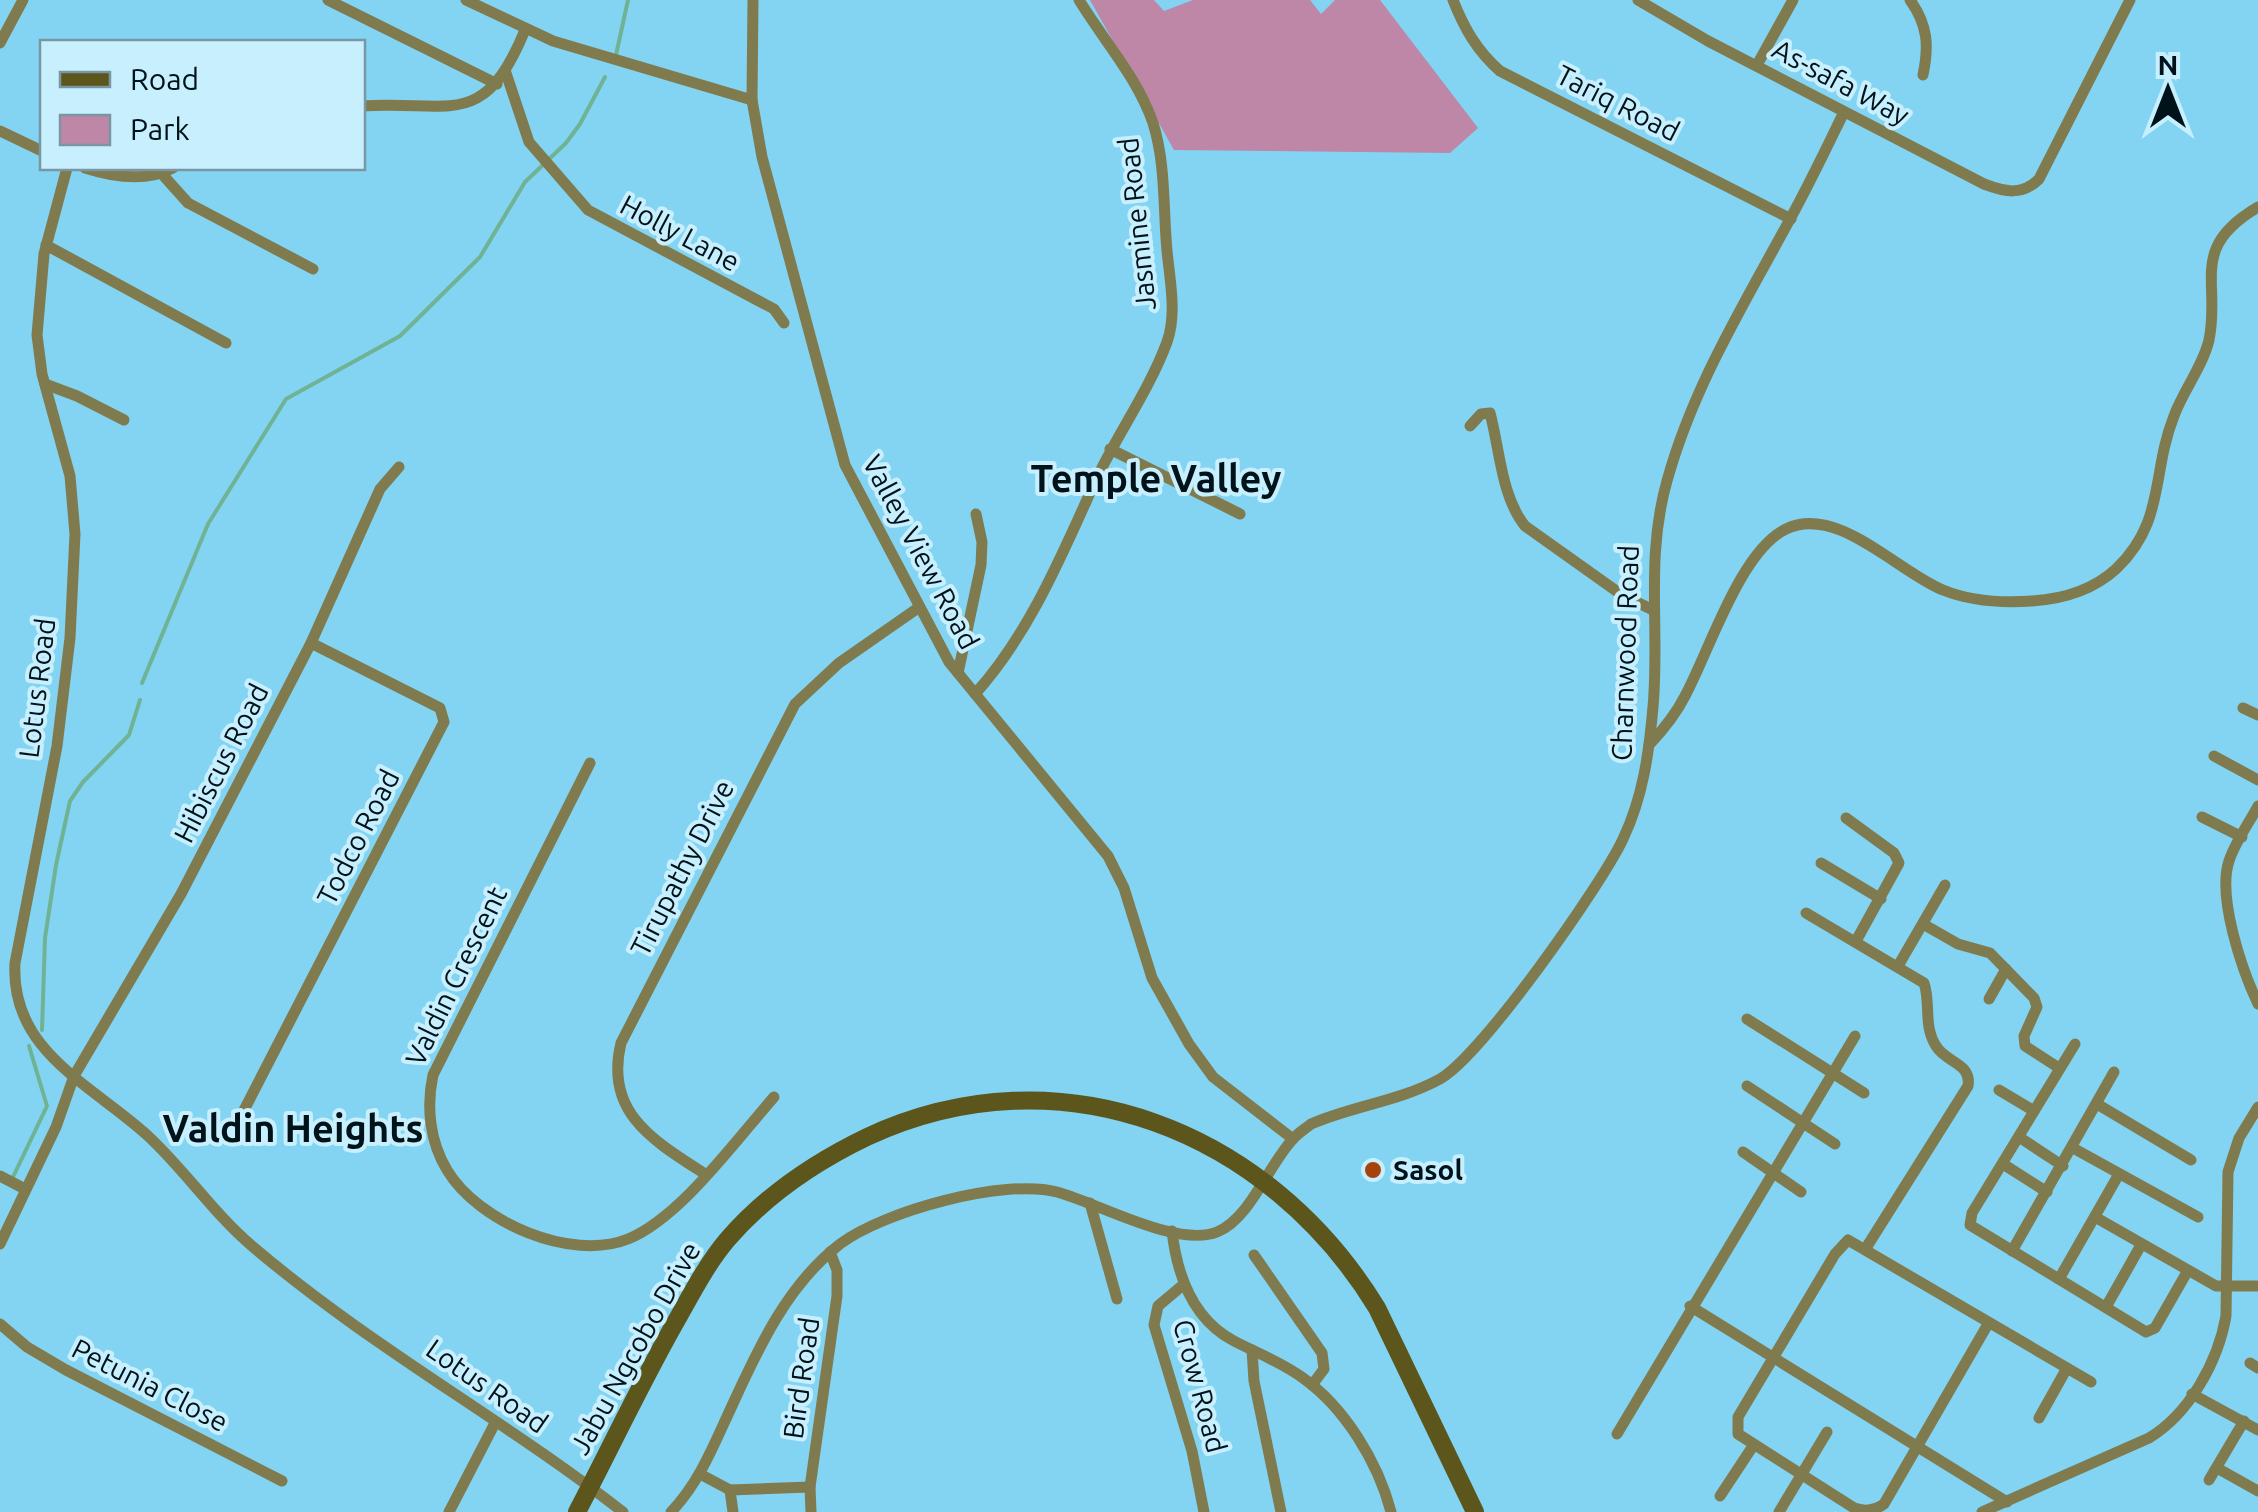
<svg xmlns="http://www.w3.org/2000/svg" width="2258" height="1512" font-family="Ubuntu,sans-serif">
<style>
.green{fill:#be86a7}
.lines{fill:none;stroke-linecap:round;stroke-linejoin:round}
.stream{stroke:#70b394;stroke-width:4}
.minor{stroke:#807b4e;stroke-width:11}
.secondary{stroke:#5c561d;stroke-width:18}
.poi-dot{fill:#a6430c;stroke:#c8effe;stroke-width:4}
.labels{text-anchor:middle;stroke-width:8;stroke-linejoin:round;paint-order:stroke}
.street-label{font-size:28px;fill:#00131b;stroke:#c8effe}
.poi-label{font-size:28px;font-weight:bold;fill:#00131b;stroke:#c8effe;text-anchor:start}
.district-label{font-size:38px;font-weight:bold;fill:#00131b;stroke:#c8effe}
</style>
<rect width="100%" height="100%" fill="#82d4f2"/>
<!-- green -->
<polygon class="green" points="1090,0 1154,0 1164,11 1193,0 1310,0 1321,14 1335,0 1380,0 1478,128 1450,153 1174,150"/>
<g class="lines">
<!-- stream -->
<g class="stream">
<polyline points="616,55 628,0"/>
<polyline points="142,683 208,524 286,399 400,336 480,257 525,182 566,143 580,124 605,77"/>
<polyline points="42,1030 45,938 56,865 70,801 83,782 129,735 140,700"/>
<polyline points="13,1177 47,1106 29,1046"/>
</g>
<!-- minor -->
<g class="minor">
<polyline points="328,0 497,84"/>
<polyline points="466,0 553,41 752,100"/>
<polyline points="753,0 752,100 762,157 845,465 949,662 1108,856 1124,888 1152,978 1189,1044 1213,1077 1293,1139"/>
<path d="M1453,0C1464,28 1477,51 1500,71L1791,219"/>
<path d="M1638,0L1708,41L1984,184C2005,192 2022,196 2039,179L2130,0"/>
<path d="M1910,0C1928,25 1929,46 1923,75"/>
<polyline points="0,43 23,0"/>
<polyline points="1757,65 1793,0"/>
<polyline points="506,73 529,142 588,210 774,309 784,323"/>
<path d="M362,106C451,100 483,132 525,30"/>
<polyline points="0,131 42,151"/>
<path d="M67,168L44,254L37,335L42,374L70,476L75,534L70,638L57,746L15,963C10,1051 91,1084 147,1135C185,1170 213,1213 252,1246C368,1345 503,1419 623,1512"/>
<path d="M85,168C113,177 147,182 173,168"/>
<polyline points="162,174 188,203 313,269"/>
<polyline points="46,245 226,343"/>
<polyline points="45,384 77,396 124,420"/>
<path d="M1470,426L1481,414L1490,413C1500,450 1501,496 1525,526L1622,595L1653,610"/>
<polyline points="1110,449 1240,514"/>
<polyline points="958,673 981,565 982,542 976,514"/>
<path d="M975,694C1029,634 1061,557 1094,484C1116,436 1149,391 1167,342C1177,314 1170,281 1167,251C1163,209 1166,164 1153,123C1137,77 1104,41 1079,0"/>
<polyline points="2243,708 2258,715"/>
<path d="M1649,745C1663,730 1676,714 1685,696C1709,652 1740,551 1786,529C1837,504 1898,572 1943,590C1970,601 2003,603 2032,601C2063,599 2093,590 2116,569C2166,521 2151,474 2174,416C2183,391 2203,366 2209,340C2221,282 2188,248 2258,207"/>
<polyline points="2214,756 2258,780"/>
<path d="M590,763L433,1075C426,1107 430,1142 447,1170C478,1222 571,1262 628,1239C680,1218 736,1140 774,1097"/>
<path d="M2258,806C2249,823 2235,842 2229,861C2217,897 2242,970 2258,1004"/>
<polyline points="2202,817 2242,837"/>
<polyline points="1846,818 1894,853 1899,863 1856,941"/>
<polyline points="1821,863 1881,899"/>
<path d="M1806,913L1924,983C1931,1003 1923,1026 1936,1046C1946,1063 1972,1063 1968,1086L1866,1248"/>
<polyline points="1923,924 1958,944 1990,953 2034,998 2037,1007 2024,1036 2025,1046 2059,1068"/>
<polyline points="1898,966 1945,885"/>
<polyline points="1989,999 2006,969"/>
<polyline points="1747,1019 1864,1093"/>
<polyline points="2075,1044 1972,1213 1970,1225 2146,1332 2155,1328 2187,1272"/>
<polyline points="1747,1086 1835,1144"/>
<polyline points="1999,1090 2034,1111"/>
<polyline points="2097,1104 2191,1160"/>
<polyline points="241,1116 444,722 440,708 311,643"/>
<polyline points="2019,1137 2063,1166"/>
<polyline points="2073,1148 2198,1217"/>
<polyline points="1743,1152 1801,1192"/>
<polyline points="2003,1164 2047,1192"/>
<path d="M705,1174C654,1141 604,1113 621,1043L795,704L839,663L918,608"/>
<polyline points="0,1176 25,1189"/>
<polyline points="1090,1203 1117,1299"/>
<polyline points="2095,1217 2216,1286 2258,1286"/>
<path d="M1172,1231C1177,1275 1192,1319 1234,1341C1257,1353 1281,1362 1303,1378C1345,1408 1378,1462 1391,1512"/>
<polyline points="0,1244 56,1127 74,1076 181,894 311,643 380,489 399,467"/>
<polyline points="2012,1251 2114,1072"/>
<polyline points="1254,1255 1322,1353 1324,1369 1312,1385"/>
<polyline points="2059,1279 2119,1174"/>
<polyline points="1183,1285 1158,1306 1154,1325 1192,1451 1204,1512"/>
<polyline points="1690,1306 2007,1502"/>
<polyline points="2106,1307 2141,1245"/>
<polyline points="0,1324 27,1347 66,1370 282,1481"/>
<path d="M1988,1324L1884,1504C1874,1511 1865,1512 1854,1508L1738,1434V1417L1835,1254L1848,1240L2091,1382"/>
<polyline points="1252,1350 1254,1381 1281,1512"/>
<polyline points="2250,1363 2258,1368"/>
<polyline points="2192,1394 2258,1430"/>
<polyline points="2039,1418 2067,1368"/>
<polyline points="1617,1434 1855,1036"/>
<polyline points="2217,1468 2258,1491"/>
<polyline points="700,1474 730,1490"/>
<polyline points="2209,1480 2244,1421"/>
<polyline points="730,1490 810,1487"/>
<polyline points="730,1490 733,1512"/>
<polyline points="1720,1496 1753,1446"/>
<polyline points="449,1512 495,1423"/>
<path d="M671,1512C696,1486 710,1454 725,1421C754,1358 783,1288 840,1244C884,1211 1004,1178 1057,1192C1098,1203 1177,1248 1217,1232C1250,1219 1269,1164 1293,1139C1298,1133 1305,1129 1311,1124C1352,1106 1400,1101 1440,1079C1481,1056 1601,886 1623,839C1643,797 1649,753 1653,707C1660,629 1645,558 1667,481C1693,387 1743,306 1789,221C1809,185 1826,149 1844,112"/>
<polyline points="811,1512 810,1487 837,1296 837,1270 830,1252"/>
<polyline points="1779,1512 1827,1432"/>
<path d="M1982,1512L2149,1438C2189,1414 2218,1362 2226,1316L2228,1172L2239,1138L2258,1107"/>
</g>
<!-- secondary -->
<path class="secondary" d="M577,1512C610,1449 640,1385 675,1323C691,1295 706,1265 727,1240C765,1196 815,1162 867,1137C1061,1047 1269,1131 1377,1308L1475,1512"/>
</g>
<!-- markers -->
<circle class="poi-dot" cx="1373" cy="1170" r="10"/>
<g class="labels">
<!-- street labels -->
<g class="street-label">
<text transform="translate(1841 82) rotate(28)" y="10">As-safa Way</text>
<text transform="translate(1618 103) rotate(27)" y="10">Tariq Road</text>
<text transform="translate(1137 224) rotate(-96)" y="10">Jasmine Road</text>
<text transform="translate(680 233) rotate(28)" y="10">Holly Lane</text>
<text transform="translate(921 552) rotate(62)" y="10">Valley View Road</text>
<text transform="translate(1625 653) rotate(-88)" y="10">Charnwood Road</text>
<text transform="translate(37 688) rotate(-83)" y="10">Lotus Road</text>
<text transform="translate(221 763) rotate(-63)" y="10">Hibiscus Road</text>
<text transform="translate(358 837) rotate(-63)" y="10">Todco Road</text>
<text transform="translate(682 868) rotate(-63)" y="10">Tirupathy Drive</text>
<text transform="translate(456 976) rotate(-64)" y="10">Valdin Crescent</text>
<text transform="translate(635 1348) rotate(-61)" y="10">Jabu Ngcobo Drive</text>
<text transform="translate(801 1378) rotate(-82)" y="10">Bird Road</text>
<text transform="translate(150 1385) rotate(27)" y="10">Petunia Close</text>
<text transform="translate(487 1386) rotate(35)" y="10">Lotus Road</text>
<text transform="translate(1200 1386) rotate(75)" y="10">Crow Road</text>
</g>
<!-- poi labels -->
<g class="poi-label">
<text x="1393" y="1180">Sasol</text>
</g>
<!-- district labels -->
<g class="district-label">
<text x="1156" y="492">Temple Valley</text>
<text x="293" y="1142">Valdin Heights</text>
</g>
</g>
<!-- legend -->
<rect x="40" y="40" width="325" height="130" fill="#c8effe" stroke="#7897a3" stroke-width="2.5"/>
<rect x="60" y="72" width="50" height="15" fill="#5c561d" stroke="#7897a3" stroke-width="2.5"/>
<text x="130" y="90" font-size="30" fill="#00131b">Road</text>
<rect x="60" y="115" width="50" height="30" fill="#be86a7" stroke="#7897a3" stroke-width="2.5"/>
<text x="130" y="140" font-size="30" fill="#00131b">Park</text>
<!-- north arrow -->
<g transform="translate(2168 90)" stroke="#c8effe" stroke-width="8" paint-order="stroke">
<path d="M0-8L18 38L0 25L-18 38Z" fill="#00131b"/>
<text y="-15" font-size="28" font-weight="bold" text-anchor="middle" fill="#00131b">N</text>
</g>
</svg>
